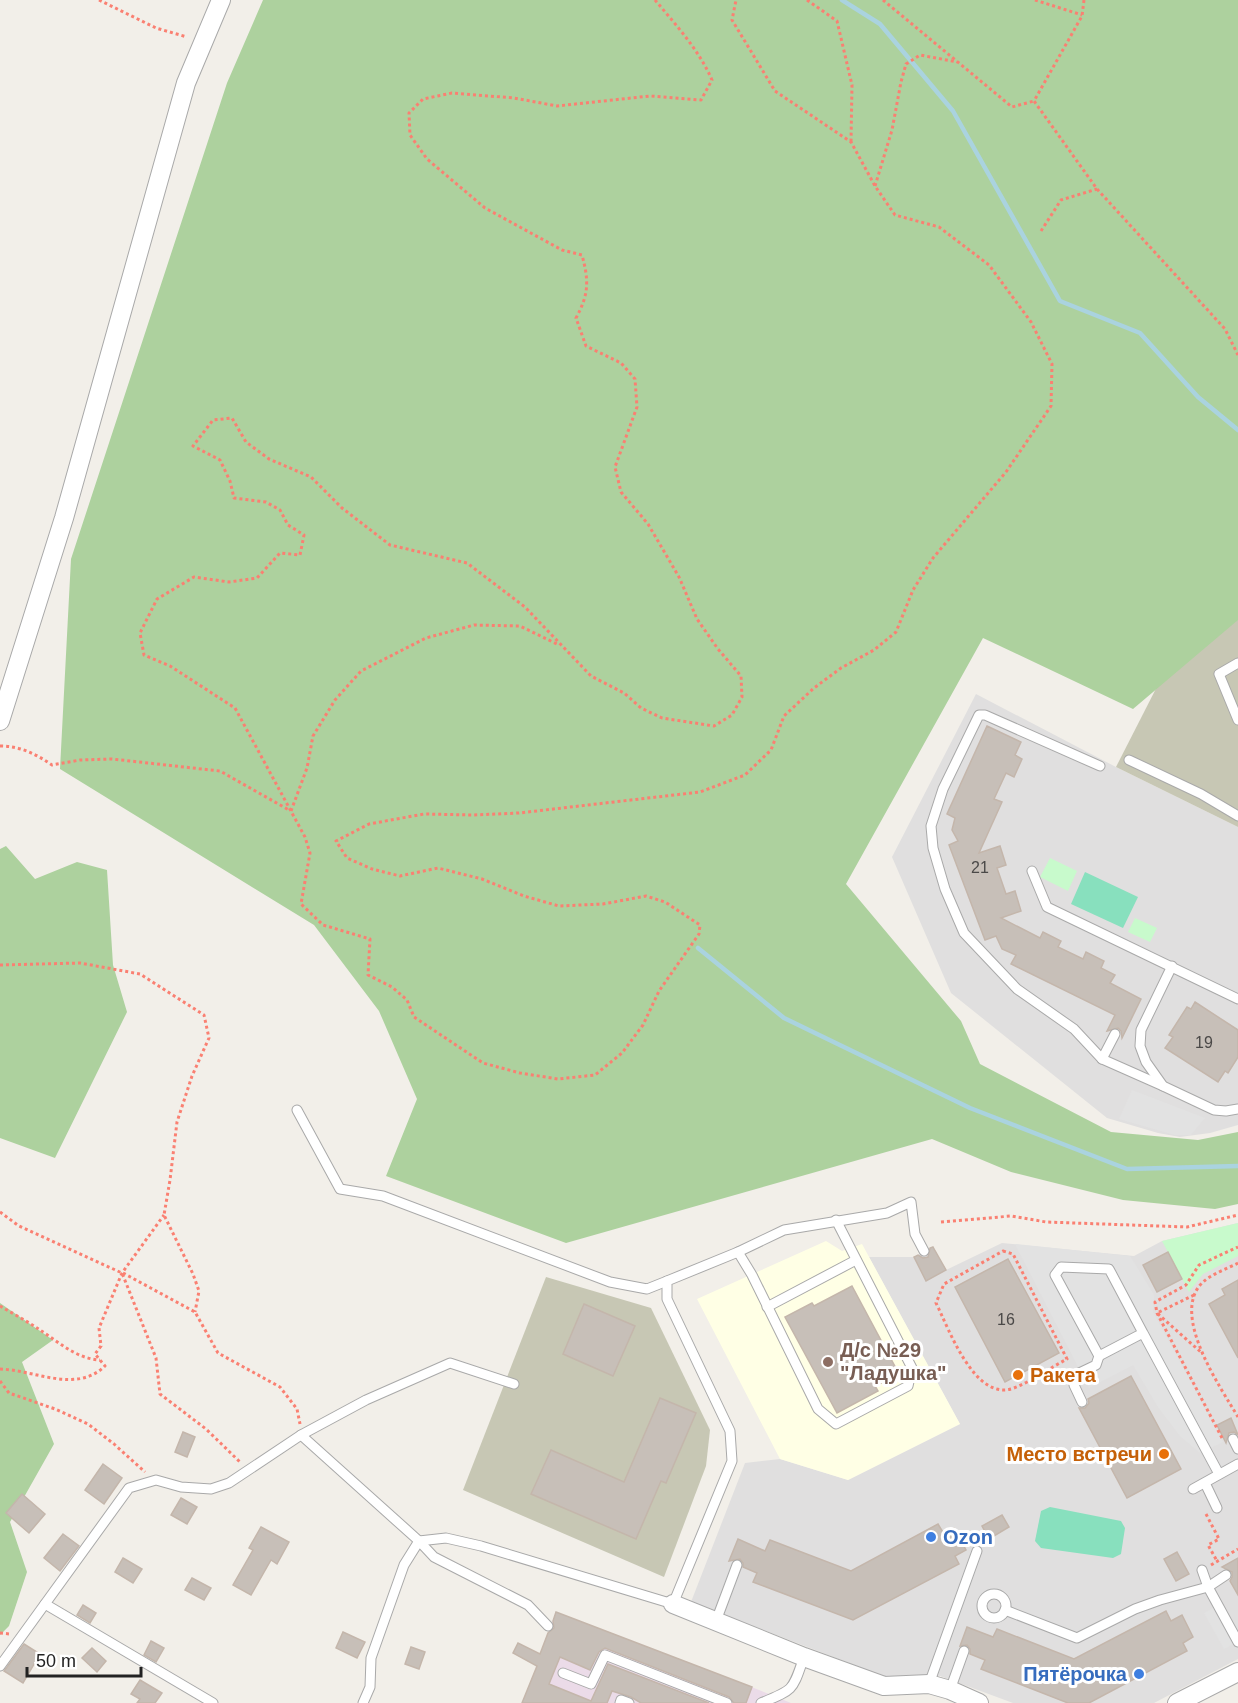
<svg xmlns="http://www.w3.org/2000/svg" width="1238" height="1703" font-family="Arial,sans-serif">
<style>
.residential{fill:#e0dfdf}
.industrial{fill:#ebdbe8}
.education{fill:#ffffe5}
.construction{fill:#c7c7b4}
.forest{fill:#add19e}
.park{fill:#c8facc}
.pitch{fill:#88e0be}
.parking{fill:#e2e2e2}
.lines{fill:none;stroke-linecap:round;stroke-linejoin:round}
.stream{stroke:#aad3df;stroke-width:4.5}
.building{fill:#c7bfb8;stroke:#c4b6ab;stroke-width:1.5}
.service-casing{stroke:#a9a9a9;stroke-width:11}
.minor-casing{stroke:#a9a9a9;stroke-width:20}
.path{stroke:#fa8072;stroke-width:3;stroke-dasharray:3 3;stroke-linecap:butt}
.service{stroke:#fff;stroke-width:9}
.minor{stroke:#fff;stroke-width:18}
.education-dot{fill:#8d6e63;stroke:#fff;stroke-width:2}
.food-dot{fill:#e8710a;stroke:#fff;stroke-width:2}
.shop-dot{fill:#3f7fe0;stroke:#fff;stroke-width:2}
.labels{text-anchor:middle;stroke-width:6;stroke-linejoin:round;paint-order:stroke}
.number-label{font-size:16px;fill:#4b4948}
.education-label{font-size:20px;font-weight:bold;fill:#785e54;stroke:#fff;text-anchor:start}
.food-label{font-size:20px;font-weight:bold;fill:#c56008;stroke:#fff;text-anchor:start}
.shop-label{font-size:20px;font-weight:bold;fill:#366cbe;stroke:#fff;text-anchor:start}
</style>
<rect width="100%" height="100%" fill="#f2efe9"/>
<!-- residential -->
<g class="residential">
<polygon points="976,694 1116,767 1238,827 1238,1125 1210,1133 1180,1137 1158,1133 1107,1118 951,993 892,857"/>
<polygon points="1238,1223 1238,1659 1154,1703 1013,1703 940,1676 888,1678 691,1602 745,1463 780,1459 848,1480 960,1424 869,1257 914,1257 933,1247 946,1270 1002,1243 1134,1256 1162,1241"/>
</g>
<!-- industrial -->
<polygon class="industrial" points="556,1612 744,1684 791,1703 551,1703 526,1693 548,1638 547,1635"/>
<!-- education -->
<polygon class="education" points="826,1241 842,1251 862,1244 960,1424 848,1480 780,1459 697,1299"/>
<!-- construction -->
<g class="construction">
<polygon points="1238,597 1238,827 1116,767 1191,620"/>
<polygon points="546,1277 651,1308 710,1430 706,1466 664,1577 463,1490"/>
</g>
<!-- forest -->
<g class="forest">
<polygon points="263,0 1238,0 1238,620 1133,709 983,638 846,884 961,1021 980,1064 1111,1132 1198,1140 1238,1132 1238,1204 1215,1209 1123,1200 1011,1172 932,1139 566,1243 386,1176 417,1099 379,1011 314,925 60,769 71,559 227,83"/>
<polygon points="6,846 35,879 77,862 107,870 113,965 127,1012 55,1158 0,1138 0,849"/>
<polygon points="0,1303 53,1340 22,1362 54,1444 10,1522 27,1572 9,1626 0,1635"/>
</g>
<!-- park -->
<g class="park">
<polygon points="1050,858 1077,871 1068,891 1040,877"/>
<polygon points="1135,918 1157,928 1150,942 1128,932"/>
<polygon points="1238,1223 1238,1256 1203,1274 1189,1292 1162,1241"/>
</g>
<!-- pitch -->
<g class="pitch">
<polygon points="1085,872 1138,897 1123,928 1071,904"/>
<polygon points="1050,1507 1121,1521 1125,1528 1121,1554 1113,1558 1041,1548 1035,1541 1041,1511"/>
</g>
<!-- parking -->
<g class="parking">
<polygon points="1132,1090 1205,1118 1191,1135 1175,1135 1119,1119"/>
<polygon points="1015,1244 1130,1256 1154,1295 1153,1312 1223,1442 1200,1453 1180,1436 1158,1407 1133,1365 1089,1388"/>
<polygon points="1215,1607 1235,1643 1224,1649 1204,1613"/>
</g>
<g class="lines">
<!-- stream -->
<g class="stream">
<polyline points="842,0 880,24 953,111 1060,301 1140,333 1198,397 1238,430"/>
<polyline points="698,948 784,1018 970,1108 1127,1169 1238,1166"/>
</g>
</g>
<!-- building -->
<g class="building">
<polygon points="987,726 1021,742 1015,755 1022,759 1014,777 1006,773 994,799 1002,802 979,853 1000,846 1006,865 997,868 1006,894 1015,891 1021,911 1001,918 1040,938 1043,932 1061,941 1058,947 1083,959 1086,952 1104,961 1101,968 1115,975 1110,983 1141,999 1122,1038 1121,1031 1118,1028 1107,1031 1115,1015 1011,964 1016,955 1002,949 996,936 985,940 949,845 958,841 952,830 955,818 947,814"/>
<polygon points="1195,1002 1238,1030 1238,1057 1228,1073 1225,1071 1218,1082 1165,1048 1173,1037 1169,1035 1187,1007 1191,1009"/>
<polygon points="933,1247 946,1270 926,1281 914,1257 918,1255 923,1258 928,1257 930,1248"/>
<polygon points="1168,1252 1182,1279 1157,1292 1143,1265"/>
<polygon points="1008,1259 1059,1353 1005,1382 955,1287"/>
<polygon points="1238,1280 1238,1358 1209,1304 1225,1295 1222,1289"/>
<polygon points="852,1286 899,1374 875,1386 878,1391 837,1413 785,1317 812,1303 814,1306"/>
<polygon points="584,1304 635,1326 613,1376 563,1354"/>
<polygon points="1131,1376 1181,1469 1127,1498 1079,1408 1085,1408 1089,1403 1088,1399"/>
<polygon points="660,1398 696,1413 666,1483 661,1481 636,1539 531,1494 551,1450 624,1482"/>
<polygon points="1231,1418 1238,1435 1234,1432 1229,1433 1226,1443 1217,1425"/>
<polygon points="183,1432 195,1437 187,1457 175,1452"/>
<polygon points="103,1464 122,1478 104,1504 85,1490"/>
<polygon points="22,1494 45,1514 29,1533 6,1513"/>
<polygon points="181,1498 197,1507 187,1524 171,1515"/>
<polygon points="1002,1515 1009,1527 989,1539 982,1526"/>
<polygon points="938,1524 944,1534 954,1528 966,1550 955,1556 959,1564 853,1620 753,1582 757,1573 743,1567 743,1563 740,1559 729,1561 738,1539 765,1551 770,1540 851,1571"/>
<polygon points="261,1527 289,1542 277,1564 271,1560 251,1595 233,1585 253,1550 249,1548"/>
<polygon points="63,1534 79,1546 60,1571 44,1558"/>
<polygon points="1177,1552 1189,1574 1176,1581 1164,1559"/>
<polygon points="123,1558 142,1569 133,1583 115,1572"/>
<polygon points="1238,1558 1238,1595 1230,1581 1232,1577 1232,1572 1222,1567"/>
<polygon points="192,1578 211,1588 204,1600 185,1590"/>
<polygon points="83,1605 96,1613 90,1623 77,1615"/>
<polygon points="1166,1611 1171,1621 1182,1615 1193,1637 1183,1643 1187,1651 1089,1703 1068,1703 981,1669 985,1660 970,1654 970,1649 967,1645 960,1646 967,1627 993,1637 997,1629 1074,1659"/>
<polygon points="556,1612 752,1687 746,1703 734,1703 729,1697 605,1648 599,1652 590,1670 560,1657 549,1684 591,1701 608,1664 709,1703 641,1703 631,1697 612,1691 607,1703 522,1703 537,1666 513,1653 518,1643 540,1654 548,1633 554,1628 553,1621"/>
<polygon points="343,1632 365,1642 357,1658 336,1648"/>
<polygon points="151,1641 164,1648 156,1662 144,1655"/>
<polygon points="24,1644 40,1654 23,1683 4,1671"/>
<polygon points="411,1647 425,1652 419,1669 405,1664"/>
<polygon points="92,1648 106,1661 97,1672 82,1658"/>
<polygon points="140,1680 162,1693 155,1703 137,1703 140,1699 131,1694"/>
</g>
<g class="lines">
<!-- service casing -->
<g class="service-casing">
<g id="service">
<polyline points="1238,663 1219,674 1238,720"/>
<polyline points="1129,760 1201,794 1238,816"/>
<polyline points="1100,766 985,715 979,715 943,789 931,826 933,848 945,889 964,933 1017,989 1074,1029 1102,1059 1163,1086"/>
<polyline points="1032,871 1047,907 1238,999"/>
<polyline points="1172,966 1141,1030 1140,1046 1146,1062 1163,1086 1214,1110 1226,1111 1238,1109"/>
<polyline points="1102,1059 1115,1034"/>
<polyline points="297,1110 340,1189 383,1196 610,1282 647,1289 667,1281"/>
<polyline points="738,1252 752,1275 818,1409 836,1424 908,1386 912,1368 836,1220"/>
<polyline points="767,1307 856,1260"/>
<polyline points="1143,1333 1109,1269 1061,1267 1055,1275 1099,1356 1143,1333 1219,1474"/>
<polyline points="1082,1402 1074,1385 1075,1375 1096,1365 1099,1356"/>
<polyline points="301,1435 419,1541 446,1538 481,1546 673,1604 732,1461 730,1431 667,1299 667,1281 738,1252 784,1230 887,1213 911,1202 915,1234 924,1251"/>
<polyline points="1233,1439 1238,1449"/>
<polyline points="1205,1483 1217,1508"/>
<polyline points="1193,1489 1238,1464"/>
<polyline points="1202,1570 1208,1587 1238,1642"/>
<circle cx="994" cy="1606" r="12"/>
<polyline points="45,1604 213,1703"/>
<polyline points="1005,1610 1077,1638 1135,1609 1160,1600 1208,1587 1226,1575"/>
<polyline points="716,1621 737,1565"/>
<polyline points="0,1666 129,1488 156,1480 181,1487 211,1489 229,1483 301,1435 366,1400 450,1363 514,1384"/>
<polyline points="563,1673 591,1684 605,1655 727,1703"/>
<polyline points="929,1684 977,1551"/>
<polyline points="950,1690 964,1651"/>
<polyline points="363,1703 370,1687 371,1658 404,1565 419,1541 434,1557 528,1605 548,1626"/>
<polyline points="620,1703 621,1700 629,1703"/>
<path d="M761,1703C795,1689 792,1691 804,1657"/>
</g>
</g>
<!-- minor casing -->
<g class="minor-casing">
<g id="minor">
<polyline points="0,721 64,518 186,83 221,0"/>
<polyline points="673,1604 804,1657 884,1686 929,1684 950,1690 979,1703"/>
<polyline points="1177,1703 1238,1672"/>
</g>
</g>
<!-- path -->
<g class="path">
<polyline points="99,0 156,28 187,37"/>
<path d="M655,0C676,25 699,50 712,80L701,100L650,96L557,106L514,98L452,93L423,99L409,113L410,135L427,159L485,208L562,250L582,255C589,281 589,294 576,318L586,346L621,363L635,379L637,407L615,467L621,492L648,524L679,577L697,619L718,649L741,676L742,697L732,715L714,726L662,718L641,708L624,693L591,676L525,607L467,563L390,545L342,508L311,477L269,459L246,442L232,418L213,420L193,446L220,460L230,481L234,498L266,502L280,510L288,525L304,535L300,555L280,553L257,578L229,582L194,577L157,599L140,633L144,655L170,666L235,708L305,837L310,853L301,904L323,925L370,939L368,975L392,987L407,1000L414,1017L483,1063L520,1073L558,1079L595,1075L622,1053L643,1025L659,991L699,934L700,925L665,902L646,896L603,904L559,906L524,896L482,879L438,868L400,876L372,869L347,858L336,841L369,824L424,814L473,815L519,813L700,792L745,775L771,750L784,716L814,688L841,668L874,650L896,632L913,590L933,558L1006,472L1051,406L1052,364L1031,322L989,265L939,227L895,215L875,186L851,142L775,91L732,20L736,0"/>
<polyline points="807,0 837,21 852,85 851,142"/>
<polyline points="883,0 1012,107 1034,101"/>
<polyline points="1035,0 1082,15"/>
<polyline points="1084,0 1082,16 1034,101 1097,189 1225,329 1238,355"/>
<polyline points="875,186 892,130 901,82 906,64 920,55 957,62"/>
<polyline points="1041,231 1061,200 1097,189"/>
<path d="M0,746C20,746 36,754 52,765L80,760L112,759L220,771L289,810"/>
<polyline points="291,811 307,768 313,736 335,700 361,671 426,638 474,625 520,626 559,645"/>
<polyline points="0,965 80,963 140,974 204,1015 209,1038 192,1076 177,1122 170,1180 164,1215 193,1274 199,1291 195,1312"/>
<polyline points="0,1212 19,1226 122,1273 156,1358 160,1394 206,1429 241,1463"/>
<polyline points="941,1222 1011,1216 1046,1222 1187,1227 1238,1215"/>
<path d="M1003,1251L1013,1254L1067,1359C1050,1368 1032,1381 1014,1388C975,1403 949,1329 936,1303L944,1284Z"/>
<path d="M1238,1263C1227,1269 1211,1274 1202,1283C1170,1315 1221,1388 1238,1417"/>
<polyline points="123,1273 195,1312 218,1353 280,1387 297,1409 300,1424"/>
<polyline points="1194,1295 1157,1313 1203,1354"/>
<path d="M0,1306C12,1313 25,1320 37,1328C56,1340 76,1359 100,1360"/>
<path d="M0,1369C35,1370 76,1394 105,1366L95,1354L101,1346L99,1328L122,1273L164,1215"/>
<polyline points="0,1381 9,1393 55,1409 88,1424 114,1444 145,1472"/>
<polyline points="1222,1438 1157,1313 1155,1302 1186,1285 1199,1265 1238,1247"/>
<polyline points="1206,1514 1219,1539 1208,1545 1217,1561"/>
<polyline points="1211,1565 1238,1549"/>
<polyline points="0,1633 10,1634"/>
</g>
<!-- service -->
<use href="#service" class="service"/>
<!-- minor -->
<use href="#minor" class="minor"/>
</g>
<!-- markers -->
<circle class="education-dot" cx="828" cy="1362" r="6"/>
<g class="food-dot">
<circle cx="1018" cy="1375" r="6"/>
<circle cx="1164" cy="1454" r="6"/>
</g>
<g class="shop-dot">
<circle cx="931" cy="1537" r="6"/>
<circle cx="1139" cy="1674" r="6"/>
</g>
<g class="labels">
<!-- number labels -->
<g class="number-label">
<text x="980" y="873">21</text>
<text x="1204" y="1048">19</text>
<text x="1006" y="1325">16</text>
</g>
<!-- education labels -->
<g class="education-label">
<text x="840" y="1357">Д/с №29<tspan x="840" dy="23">"Ладушка"</tspan></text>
</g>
<!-- food labels -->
<g class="food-label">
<text x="1030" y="1382">Ракета</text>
<text x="1152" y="1461" text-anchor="end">Место встречи</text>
</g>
<!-- shop labels -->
<g class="shop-label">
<text x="943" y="1544">Ozon</text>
<text x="1127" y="1681" text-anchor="end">Пятёрочка</text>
</g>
</g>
<!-- scale -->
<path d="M27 1667v9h114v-9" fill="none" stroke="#222222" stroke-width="3"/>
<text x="36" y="1667" font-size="18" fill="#222222" stroke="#ffffff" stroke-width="4.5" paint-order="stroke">50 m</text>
</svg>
